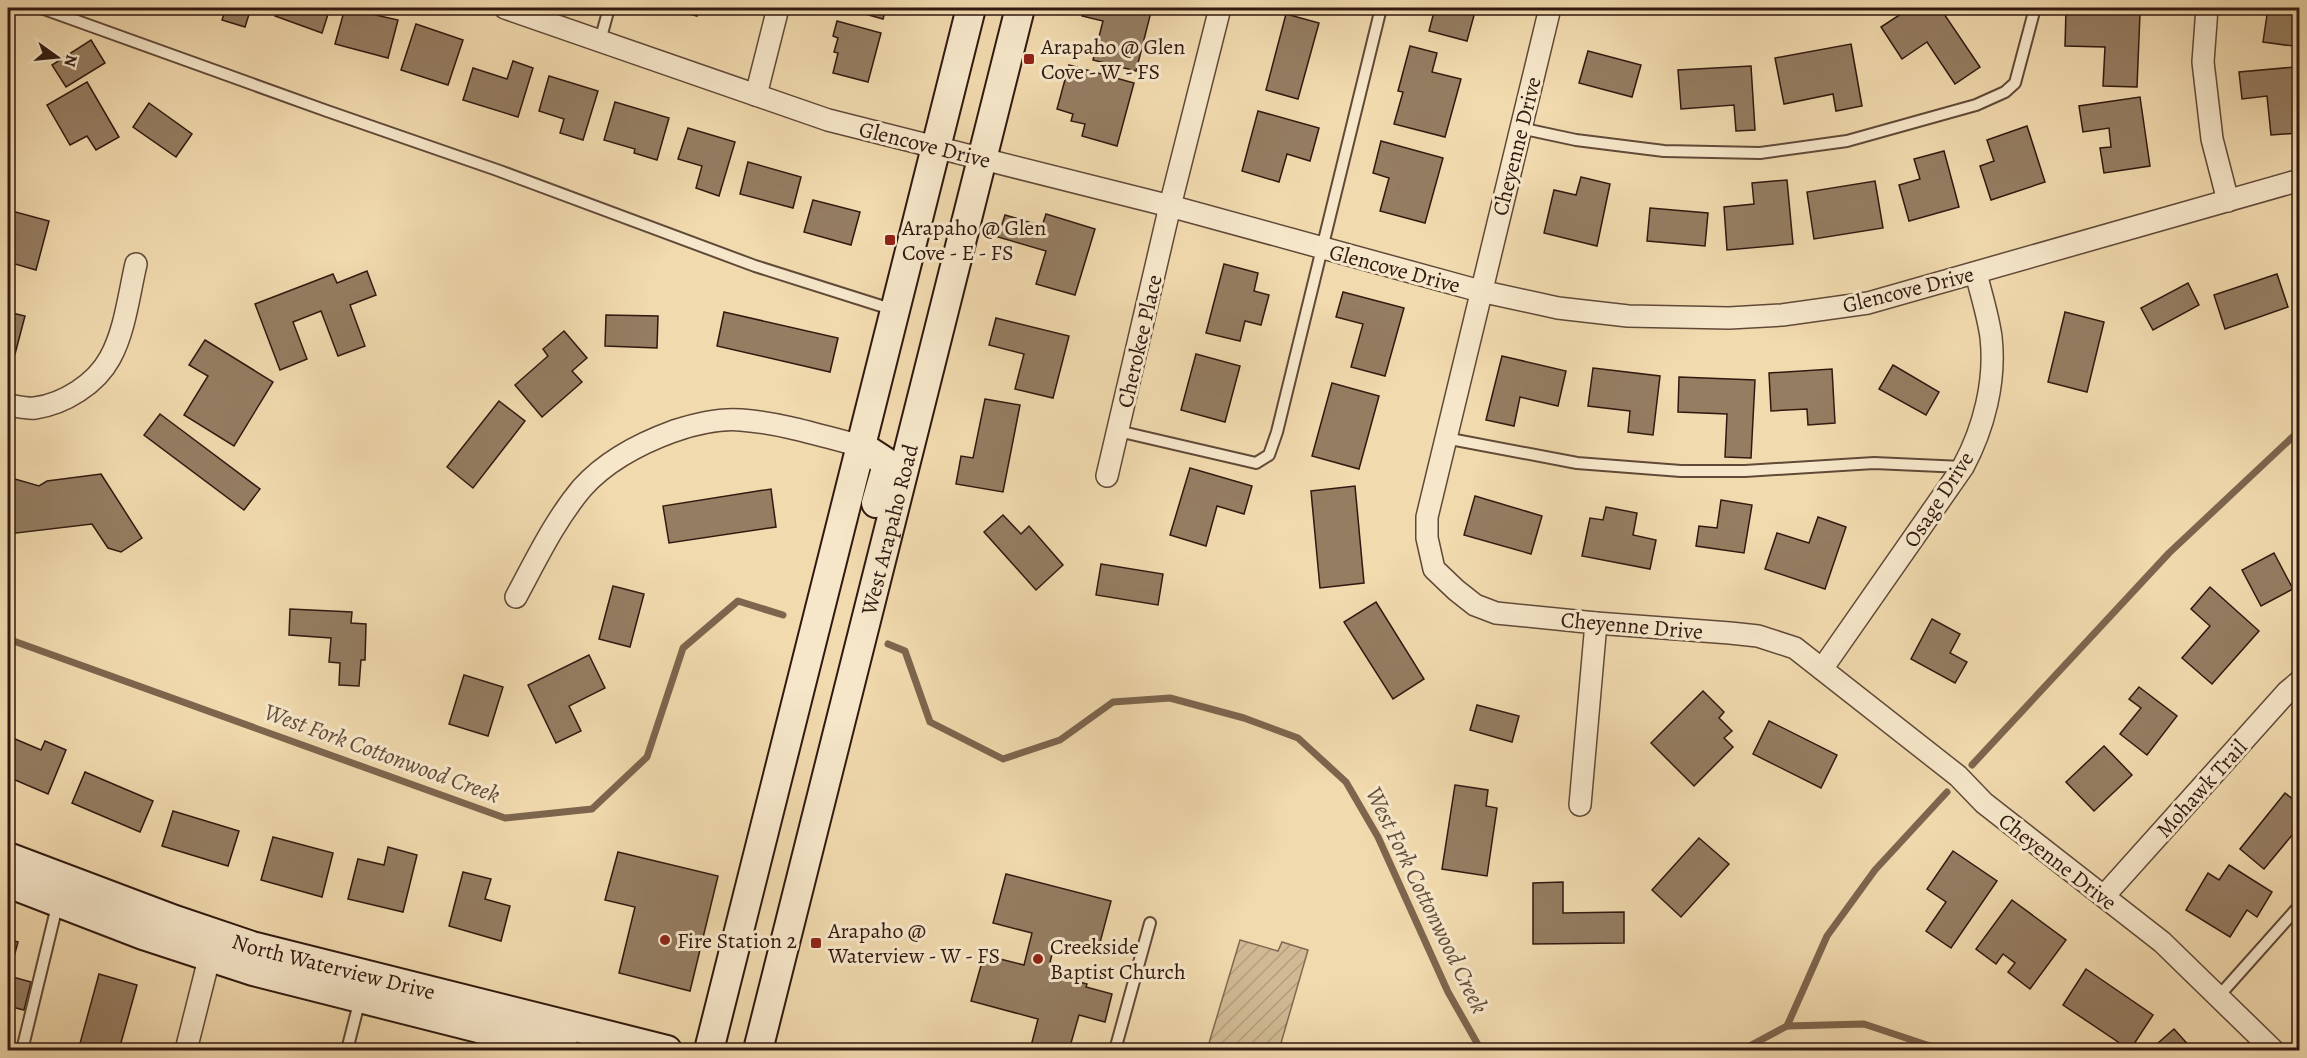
<svg xmlns="http://www.w3.org/2000/svg" width="2307" height="1058" font-family="Alegreya,serif">
<style>
.garden{fill:url(#garden-furrows);stroke:#806952;stroke-width:1.5}
.lines{fill:none;stroke-linecap:round;stroke-linejoin:round}
.stream{stroke:#7d654e;stroke-width:7}
.building{fill:#957d62;stroke:#311910;stroke-width:1.5}
.lane-casing{stroke:#614938;stroke-width:14}
.street-casing{stroke:#614938;stroke-width:24}
.secondary-casing{stroke:#311910;stroke-width:32}
.lane{stroke:#f6e7ca;stroke-width:10}
.street{stroke:#f6e7ca;stroke-width:21}
.secondary{stroke:#f6e7ca;stroke-width:28}
.poi-dot{fill:#8f2418;stroke:#f6e7ca;stroke-width:2}
.labels{text-anchor:middle;stroke-width:6;stroke-linejoin:round;paint-order:stroke}
.poi-label{font-size:22px;fill:#311910;stroke:#f6e7ca;text-anchor:start}
.street-label{font-size:22px;fill:#311910;stroke:#f6e7ca}
.water-label{font-size:24px;font-style:italic;fill:#644c3a;stroke:#f6e7ca}
</style>
<defs>
<pattern id="garden-furrows" width="10" height="10" patternUnits="userSpaceOnUse" patternTransform="scale(1.5)"><rect width="10" height="10" fill="#d0b993"/><path d="M-1 1l2-2M0 10L10 0M9 11l2-2" fill="none" stroke="#b39e7e"/></pattern>
</defs>
<rect width="100%" height="100%" fill="#f1daae"/>
<filter id="stains"><feTurbulence type="fractalNoise" baseFrequency=".00333" numOctaves="4"/><feColorMatrix values="0 0 0 0 .2 0 0 0 0 .09 0 0 0 0 .02 0 0 0 .5 -.17"/></filter>
<radialGradient id="worn" r=".72"><stop offset=".6" stop-color="#630" stop-opacity="0"/><stop offset="1" stop-color="#630" stop-opacity=".3"/></radialGradient>
<!-- garden -->
<polygon class="garden" points="1240,940 1278,951 1282,942 1308,950 1279,1050 1234,1050 1209,1043"/>
<g class="lines">
<!-- stream -->
<g class="stream">
<polyline points="8,639 505,818 592,809 647,757 683,648 738,601 783,615"/>
<polyline points="888,644 905,651 930,722 1003,759 1060,740 1113,702 1170,698 1244,718 1298,738 1346,782 1378,837 1448,992 1481,1050"/>
<polyline points="1972,765 2169,553 2300,430"/>
<polyline points="1787,1026 1827,936 1875,870 1947,792"/>
<polyline points="1742,1050 1787,1026 1864,1024 1942,1050"/>
</g>
</g>
<!-- building -->
<g class="building">
<polygon points="226,8 251,8 245,27 222,20"/>
<polygon points="278,8 330,8 322,33 275,16"/>
<polygon points="345,8 398,20 388,58 335,44"/>
<polygon points="668,8 713,8 711,12 699,9 697,16"/>
<polygon points="844,8 886,8 883,19"/>
<polygon points="1084,8 1152,8 1136,71 1093,60 1103,21 1082,16"/>
<polygon points="1435,8 1476,8 1467,41 1429,31"/>
<polygon points="1910,8 1940,8 1980,67 1955,84 1927,42 1902,59 1881,27"/>
<polygon points="2268,8 2300,8 2300,47 2263,42"/>
<polygon points="2066,10 2140,13 2137,87 2103,86 2105,47 2065,46"/>
<polygon points="1286,14 1319,23 1298,99 1266,90"/>
<polygon points="837,21 881,33 868,82 833,73 838,53 834,52 838,38 833,36"/>
<polygon points="416,24 463,40 448,85 401,70"/>
<polygon points="91,40 105,63 66,87 52,65"/>
<polygon points="1851,44 1862,106 1836,111 1833,94 1784,104 1775,58"/>
<polygon points="1410,46 1437,53 1432,72 1461,79 1445,137 1394,124 1403,92 1398,91"/>
<polygon points="1588,51 1641,65 1632,97 1579,83"/>
<polygon points="513,61 533,68 518,117 463,100 473,68 507,79"/>
<polygon points="1069,65 1134,83 1117,146 1082,136 1085,124 1071,121 1073,114 1057,109"/>
<polygon points="1751,66 1755,130 1736,131 1734,105 1681,109 1678,70"/>
<polygon points="2295,67 2300,133 2271,135 2267,96 2242,99 2239,72"/>
<polygon points="549,76 598,91 583,140 560,133 564,119 539,111"/>
<polygon points="87,82 119,137 96,150 87,136 70,145 47,105"/>
<polygon points="2140,97 2150,166 2104,173 2100,148 2111,147 2109,128 2083,132 2079,106"/>
<polygon points="615,102 669,118 657,160 634,153 635,149 604,140"/>
<polygon points="149,103 192,134 176,157 133,127"/>
<polygon points="1258,111 1319,128 1310,161 1287,154 1279,182 1242,171"/>
<polygon points="2027,126 2045,182 1991,200 1980,166 1994,161 1987,140"/>
<polygon points="688,128 735,142 719,196 696,188 702,166 678,159"/>
<polygon points="1381,141 1443,158 1425,223 1380,211 1389,178 1373,173"/>
<polygon points="1944,151 1959,207 1909,221 1899,185 1920,179 1914,159"/>
<polygon points="748,162 801,177 793,208 740,194"/>
<polygon points="1581,177 1610,184 1597,246 1544,233 1554,190 1576,195"/>
<polygon points="1787,180 1793,244 1727,250 1724,207 1754,204 1752,183"/>
<polygon points="1875,181 1883,228 1814,239 1807,192"/>
<polygon points="813,200 860,212 851,245 804,232"/>
<polygon points="1650,208 1708,213 1705,246 1647,241"/>
<polygon points="8,210 49,221 36,270 8,262"/>
<polygon points="1046,214 1095,229 1075,295 1036,284 1046,251 998,237 1005,215 1042,226"/>
<polygon points="1224,264 1258,273 1254,291 1269,295 1261,325 1245,321 1240,341 1206,333"/>
<polygon points="367,271 376,295 350,305 365,346 338,356 321,311 293,322 307,359 280,370 255,304 333,274 337,283"/>
<polygon points="2277,274 2288,307 2225,329 2214,295"/>
<polygon points="2188,283 2199,305 2153,330 2141,308"/>
<polygon points="1343,292 1404,308 1385,376 1351,367 1363,324 1336,317"/>
<polygon points="8,312 25,316 15,354 8,352"/>
<polygon points="724,312 838,338 830,372 717,346"/>
<polygon points="2065,312 2104,322 2087,392 2048,382"/>
<polygon points="606,315 658,316 657,348 605,346"/>
<polygon points="996,318 1069,336 1053,398 1015,389 1024,354 989,345"/>
<polygon points="564,331 587,358 572,371 582,382 542,417 515,385 548,356 543,349"/>
<polygon points="205,340 273,382 234,446 184,415 208,376 189,365"/>
<polygon points="1196,354 1240,366 1225,422 1181,410"/>
<polygon points="1502,356 1566,371 1558,406 1520,397 1514,426 1486,420"/>
<polygon points="1893,365 1939,392 1926,415 1879,389"/>
<polygon points="1593,368 1660,376 1653,435 1628,432 1630,411 1588,406"/>
<polygon points="1832,369 1835,423 1808,425 1807,409 1771,411 1769,373"/>
<polygon points="1679,377 1755,380 1751,458 1725,457 1727,414 1678,412"/>
<polygon points="1332,383 1379,396 1359,469 1312,456"/>
<polygon points="985,399 1020,405 1003,492 956,484 961,456 973,458"/>
<polygon points="499,401 525,421 473,488 447,467"/>
<polygon points="160,414 260,489 244,510 144,435"/>
<polygon points="1190,468 1252,486 1244,514 1217,506 1206,546 1170,535"/>
<polygon points="101,474 142,538 121,552 108,548 92,524 8,534 8,477 39,486 47,481"/>
<polygon points="1355,486 1364,583 1320,588 1311,491"/>
<polygon points="771,489 776,527 669,543 663,506"/>
<polygon points="1475,496 1542,516 1531,554 1464,535"/>
<polygon points="1721,500 1752,505 1744,553 1696,546 1699,526 1717,528"/>
<polygon points="1606,507 1637,513 1633,535 1656,540 1650,569 1582,556 1590,518 1603,520"/>
<polygon points="1003,515 1021,534 1029,526 1063,565 1036,590 984,532"/>
<polygon points="1818,517 1846,527 1825,589 1765,569 1777,533 1809,543"/>
<polygon points="2274,553 2293,589 2261,606 2242,570"/>
<polygon points="1101,564 1163,574 1158,605 1096,595"/>
<polygon points="613,586 644,594 630,647 599,639"/>
<polygon points="2210,587 2259,631 2212,684 2182,658 2210,626 2191,609"/>
<polygon points="1376,602 1424,679 1393,699 1344,622"/>
<polygon points="290,609 352,612 351,623 366,624 365,660 361,660 359,686 339,685 340,663 329,662 331,638 289,635"/>
<polygon points="1932,619 1960,634 1950,653 1967,662 1955,683 1911,659"/>
<polygon points="589,655 605,688 569,706 581,731 556,743 528,685"/>
<polygon points="464,675 503,687 488,736 449,724"/>
<polygon points="2139,687 2177,716 2147,755 2120,734 2141,708 2129,699"/>
<polygon points="1703,691 1724,712 1719,718 1732,731 1724,738 1733,747 1694,786 1651,743"/>
<polygon points="1477,705 1519,716 1512,742 1470,730"/>
<polygon points="1769,721 1837,755 1821,788 1753,754"/>
<polygon points="8,736 41,750 45,741 66,750 48,794 8,777"/>
<polygon points="2104,746 2132,775 2094,811 2066,782"/>
<polygon points="85,772 153,801 140,832 72,803"/>
<polygon points="1455,785 1488,790 1486,806 1497,808 1487,876 1442,869"/>
<polygon points="2285,793 2300,805 2300,839 2293,834 2264,869 2240,849"/>
<polygon points="173,811 239,831 228,866 162,846"/>
<polygon points="273,837 333,853 322,897 261,880"/>
<polygon points="1699,838 1729,864 1681,917 1652,890"/>
<polygon points="388,847 417,855 403,912 348,899 358,859 384,865"/>
<polygon points="1953,851 1997,881 1951,948 1926,931 1946,902 1927,889"/>
<polygon points="618,852 718,876 690,991 619,973 635,907 605,900"/>
<polygon points="2229,865 2272,892 2257,917 2247,910 2230,937 2186,910 2208,873 2219,880"/>
<polygon points="463,872 491,879 485,899 510,906 501,941 449,926"/>
<polygon points="1006,874 1111,901 1098,950 1056,940 1050,962 1055,964 1052,975 1087,984 1086,987 1112,994 1105,1022 1079,1015 1069,1050 1030,1050 1038,1019 971,1001 984,955 1024,965 1032,933 993,923"/>
<polygon points="1563,882 1563,913 1624,912 1624,943 1533,944 1533,883"/>
<polygon points="2012,900 2066,940 2030,989 2008,972 2015,963 2003,954 1996,964 1976,949"/>
<polygon points="8,939 18,942 9,975 8,974"/>
<polygon points="2086,969 2153,1015 2130,1050 2063,1005"/>
<polygon points="99,974 137,985 119,1050 90,1050 79,1047"/>
<polygon points="9,976 31,982 24,1010 8,1006"/>
<polygon points="2174,1029 2193,1050 2150,1050"/>
<polygon points="258,1044 282,1050 257,1050"/>
</g>
<g class="lines">
<!-- lane casing -->
<g class="lane-casing">
<g id="lane">
<polyline points="41,8 327,111 497,170 755,266 894,310"/>
<polyline points="600,41 609,8"/>
<polyline points="1520,128 1576,140 1664,151 1760,153 1847,141 1976,105 2005,92 2015,83 2035,8"/>
<polyline points="1118,431 1256,463 1269,455 1277,432 1381,8"/>
<polyline points="1445,438 1577,463 1681,471 1745,471 1874,463 1963,467"/>
<polyline points="2218,997 2300,905"/>
<polyline points="22,1050 58,902"/>
<polyline points="347,1050 360,999"/>
<polyline points="1115,1050 1150,923"/>
</g>
</g>
<!-- street casing -->
<g class="street-casing">
<g id="street">
<polyline points="505,8 828,120 1170,206 1480,291 1558,308 1628,316 1729,318 1782,315 1868,303 2300,180"/>
<polyline points="1550,8 1427,517 1427,538 1434,569 1456,590 1475,605 1496,613 1596,623 1730,633 1758,636 1795,648 1958,776 1984,803 2162,942 2273,1050"/>
<polyline points="2207,8 2203,62 2212,139 2228,201"/>
<polyline points="756,95 778,8"/>
<path d="M8,405C16,406 27,409 35,408C64,404 96,384 110,358C125,331 129,294 136,264"/>
<polyline points="1107,476 1170,206 1220,8"/>
<path d="M516,597C536,560 555,520 582,488C606,461 641,443 674,431C695,424 719,418 741,420C782,423 822,436 861,446"/>
<path d="M1822,669L1963,467C1984,428 1996,381 1991,337C1988,315 1981,294 1976,273"/>
<polyline points="1580,805 1596,623"/>
<polyline points="2104,896 2287,692 2300,681"/>
<polyline points="186,1050 213,943"/>
</g>
</g>
<!-- secondary casing -->
<g class="secondary-casing">
<g id="secondary">
<polyline points="861,446 884,461 886,468 876,503"/>
<path id="s1" d="M8,857L175,920L252,946L667,1050"/>
<polyline points="8,883 143,935 253,971 565,1050"/>
<polyline points="709,1050 971,8"/>
<path id="s2" d="M758,1050L1020,8"/>
</g>
</g>
<!-- lane -->
<use href="#lane" class="lane"/>
<!-- street -->
<use href="#street" class="street"/>
<!-- secondary -->
<use href="#secondary" class="secondary"/>
</g>
<!-- markers -->
<g class="poi-dot">
<rect x="1023" y="53" width="12" height="12" rx="3"/>
<rect x="884" y="234" width="12" height="12" rx="3"/>
<circle cx="665" cy="940" r="6"/>
<rect x="810" y="937" width="12" height="12" rx="3"/>
<circle cx="1038" cy="959" r="6"/>
</g>
<g class="labels">
<!-- poi labels -->
<g class="poi-label">
<text x="1041" y="54">Arapaho @ Glen<tspan x="1041" dy="25">Cove - W - FS</tspan></text>
<text x="902" y="235">Arapaho @ Glen<tspan x="902" dy="25">Cove - E - FS</tspan></text>
<text x="828" y="938">Arapaho @<tspan x="828" dy="25">Waterview - W - FS</tspan></text>
<text x="677" y="948">Fire Station 2</text>
<text x="1050" y="954">Creekside<tspan x="1050" dy="25">Baptist Church</tspan></text>
</g>
<!-- street labels -->
<g class="street-label">
<text transform="translate(925 144) rotate(14)" y="8">Glencove Drive</text>
<text transform="translate(1516 146) rotate(-76)" y="8">Cheyenne Drive</text>
<text transform="translate(1395 268) rotate(15)" y="8">Glencove Drive</text>
<text transform="translate(1908 289) rotate(-14)" y="8">Glencove Drive</text>
<text transform="translate(1139 341) rotate(-77)" y="8">Cherokee Place</text>
<text transform="translate(1938 499) rotate(-57)" y="8">Osage Drive</text>
<text dy="8" stroke="none"><textPath href="#s2" startOffset="537">West Arapaho Road</textPath></text>
<text transform="translate(1632 625) rotate(5)" y="8">Cheyenne Drive</text>
<text transform="translate(2201 788) rotate(-48)" y="8">Mohawk Trail</text>
<text transform="translate(2058 861) rotate(38)" y="8">Cheyenne Drive</text>
<text dy="8" stroke="none"><textPath href="#s1" startOffset="344">North Waterview Drive</textPath></text>
</g>
<!-- water labels -->
<g class="water-label">
<text transform="translate(382 753) rotate(20)" y="8">West Fork Cottonwood Creek</text>
<text transform="translate(1427 900) rotate(64)" y="8">West Fork Cottonwood Creek</text>
</g>
</g>
<!-- margin -->
<rect width="2307" height="1058" fill="none" stroke="#f1daae" stroke-width="30"/>
<rect x="9" y="9" width="2289" height="1040" fill="none" stroke="#311910" stroke-width="3"/>
<rect x="15" y="15" width="2277" height="1028" fill="none" stroke="#311910" stroke-width="1.5"/>
<!-- north arrow -->
<g transform="translate(57 57) rotate(105)" stroke="#f6e7ca" stroke-width="4.5" paint-order="stroke">
<path d="M0-4.5L10 22L0 15L-10 22Z" fill="#311910"/>
<text y="-9" font-size="16" font-weight="bold" text-anchor="middle" fill="#311910">N</text>
</g>
<rect width="100%" height="100%" filter="url(#stains)"/>
<rect width="100%" height="100%" fill="url(#worn)"/>
</svg>
